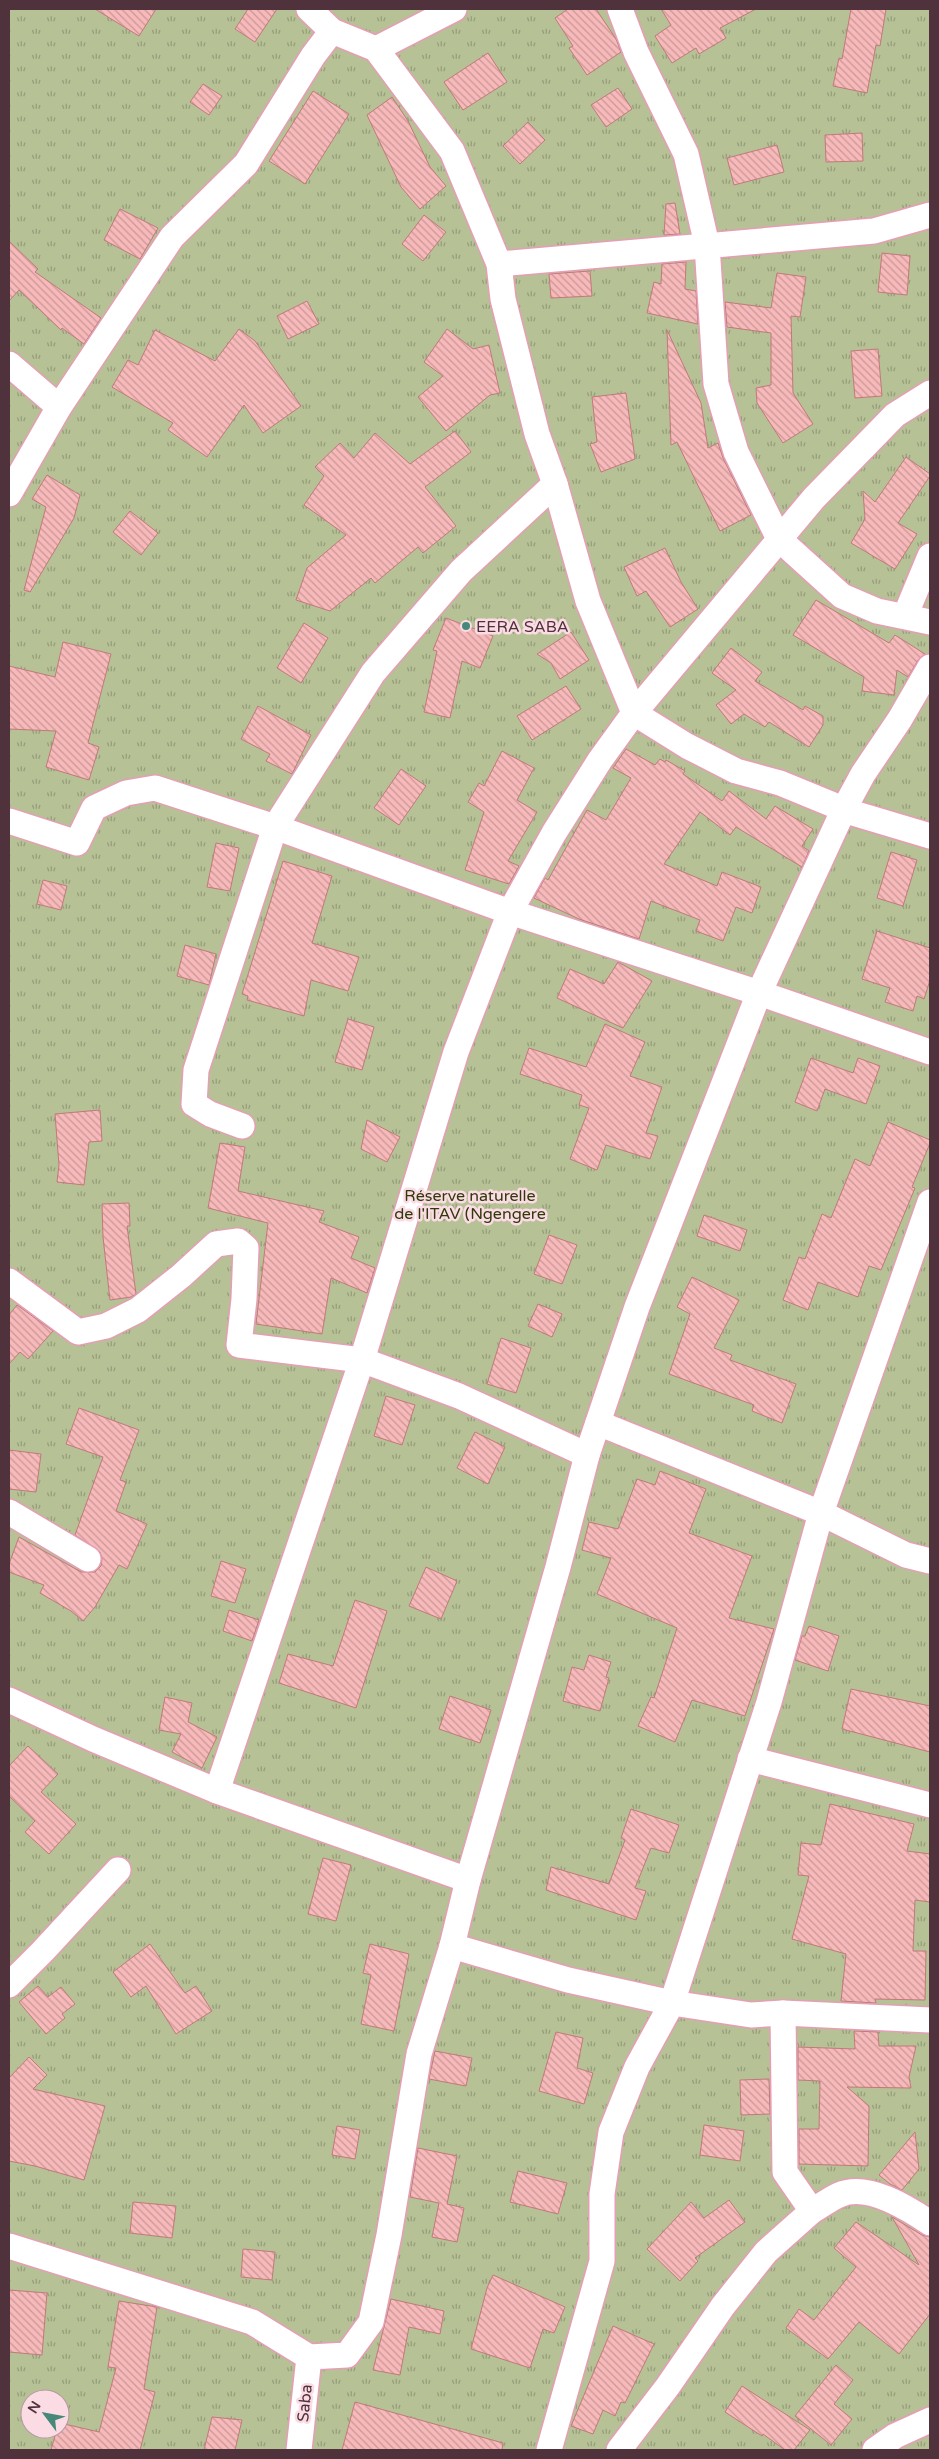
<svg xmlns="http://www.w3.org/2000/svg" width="939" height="2459" font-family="'Varela Round',sans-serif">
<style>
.park{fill:url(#park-tufts);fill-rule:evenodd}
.building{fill:url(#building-back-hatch);stroke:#c1797a}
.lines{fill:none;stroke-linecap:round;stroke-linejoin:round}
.street-casing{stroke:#e69eb5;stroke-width:28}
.street{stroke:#fff;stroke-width:25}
.poi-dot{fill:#46897b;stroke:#fbdce5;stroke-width:2}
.labels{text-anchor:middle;stroke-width:5;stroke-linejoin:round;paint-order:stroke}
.poi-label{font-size:16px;fill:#4f323b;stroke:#fbdce5;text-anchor:start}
.park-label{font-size:16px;fill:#31390a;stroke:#fbdce5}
.street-label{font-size:16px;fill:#4f323b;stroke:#fbdce5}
</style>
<defs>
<pattern id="park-tufts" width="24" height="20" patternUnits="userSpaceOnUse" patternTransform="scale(1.25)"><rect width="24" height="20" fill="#b6c195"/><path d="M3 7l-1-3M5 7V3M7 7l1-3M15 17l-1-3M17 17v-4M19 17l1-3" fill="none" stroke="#969d7b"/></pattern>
<pattern id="building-back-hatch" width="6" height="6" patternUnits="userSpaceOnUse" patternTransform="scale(1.25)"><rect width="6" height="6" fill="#f7b9b9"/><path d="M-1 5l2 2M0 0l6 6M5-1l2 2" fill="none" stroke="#ca9798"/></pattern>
</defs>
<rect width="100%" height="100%" fill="#fbdce5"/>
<!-- park -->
<path class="park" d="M9,9H930V2450H9ZM30,2399H60V2429H30Z"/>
<!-- building -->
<g class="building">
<polygon points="95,9 156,9 139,36"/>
<polygon points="248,9 277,9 255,42 235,29"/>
<polygon points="568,9 596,9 616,39 621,52 587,75 569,48 573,46 555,18"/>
<polygon points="661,9 756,9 720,28 726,38 699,54 696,48 672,63 655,36 671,25"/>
<polygon points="851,9 886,9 880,46 876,45 867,93 833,86 839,58 842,59"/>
<polygon points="488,53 507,82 463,110 444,82"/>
<polygon points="203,84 222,96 209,115 190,102"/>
<polygon points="618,88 632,109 606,127 591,105"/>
<polygon points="313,91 349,114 305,184 269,161"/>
<polygon points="392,97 408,121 430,167 446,186 420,209 401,187 367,115"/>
<polygon points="528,122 545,140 520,164 503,146"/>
<polygon points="862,133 863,161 826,162 825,135"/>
<polygon points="777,145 784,172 734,185 727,158"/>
<polygon points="675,203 680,234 664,235 666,204"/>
<polygon points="120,209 158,228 140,259 104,240"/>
<polygon points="424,215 446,232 423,261 402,244"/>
<polygon points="9,241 38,269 35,272 101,318 84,344 62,328 61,330 19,290 9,301"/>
<polygon points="882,253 910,256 907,295 878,292"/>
<polygon points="686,262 685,289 696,291 698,324 647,313 654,282 661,284 662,264"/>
<polygon points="590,271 592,296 551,298 549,274"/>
<polygon points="777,273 806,277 800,317 791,316 793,393 813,424 783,443 757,403 756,388 771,385 771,333 727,327 725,302 771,308"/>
<polygon points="307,301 319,324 288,339 277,316"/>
<polygon points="239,329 255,341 301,406 263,433 244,405 207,457 168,430 173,423 112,387 128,360 138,365 155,330 215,361"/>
<polygon points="447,329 473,349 489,345 500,393 490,395 446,431 418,397 443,376 424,362"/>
<polygon points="667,330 701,403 708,448 718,443 723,458 751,515 720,531 677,442 671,445"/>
<polygon points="878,349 882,396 855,398 851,351"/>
<polygon points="626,393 635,459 601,472 590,444 597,442 592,397"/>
<polygon points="455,431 471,452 425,487 456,526 423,553 418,547 375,583 371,578 330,611 296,600 307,568 346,535 304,505 324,476 315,467 340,443 354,458 375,433 410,464"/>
<polygon points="906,457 930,474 930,476 898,523 917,534 895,569 851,543 865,519 863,491 875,502"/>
<polygon points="47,475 80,495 74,518 30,592 24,590 46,507 32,499"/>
<polygon points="130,511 158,533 141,555 113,532"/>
<polygon points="665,548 681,582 698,609 670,627 646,591 637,596 624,567"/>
<polygon points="816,600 889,643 895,635 925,654 918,660 908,677 897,670 894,695 862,691 864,677 793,635"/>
<polygon points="446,618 493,636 480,668 462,661 450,718 424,712 437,651 433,650"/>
<polygon points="304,623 328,638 301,683 277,668"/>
<polygon points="571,632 589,660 560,679 551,663 537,654"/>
<polygon points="63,642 111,654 88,743 99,747 89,780 46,767 56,731 9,729 9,666 55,677"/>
<polygon points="731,648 762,672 755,681 803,710 805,706 823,716 823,725 809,747 769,722 765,727 744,714 731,724 716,705 736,690 712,673"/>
<polygon points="566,686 581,709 532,740 517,716"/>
<polygon points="258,706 311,735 292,774 266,761 270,754 241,739"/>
<polygon points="626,749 655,765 660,759 665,762 666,760 685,771 683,774 722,801 729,791 766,819 775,806 813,829 802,846 809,851 802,867 736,827 730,835 700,812 664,864 717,886 722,872 761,887 752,913 736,907 723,941 696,931 700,920 651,901 639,939 579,919 534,898 545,878 548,880 587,810 606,820 631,778 613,768"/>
<polygon points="502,751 534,768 517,800 537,812 508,861 519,866 509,884 465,870 484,812 468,802 479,783 484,786"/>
<polygon points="401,769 426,786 399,825 374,808"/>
<polygon points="216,843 239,848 230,891 207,887"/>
<polygon points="891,852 917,860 903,906 877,898"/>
<polygon points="283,861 332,876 312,943 359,957 348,991 311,980 304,1016 247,1000 248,996 242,994"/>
<polygon points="43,880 67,886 61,910 37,904"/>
<polygon points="877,931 930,948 930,980 924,999 917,996 913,1011 885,1002 890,988 862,979"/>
<polygon points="185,945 216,954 209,985 177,976"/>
<polygon points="618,962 652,981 623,1028 557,998 570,969 604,984"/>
<polygon points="348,1019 374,1027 362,1070 335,1062"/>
<polygon points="605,1024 645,1042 630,1076 662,1087 646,1133 658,1136 650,1159 606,1145 597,1170 570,1159 589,1108 579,1105 582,1095 520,1074 529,1048 586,1067"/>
<polygon points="811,1058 853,1073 858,1058 880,1066 866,1104 825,1089 817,1111 795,1102"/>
<polygon points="100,1110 102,1141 89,1142 84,1185 57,1182 59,1165 55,1114"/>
<polygon points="367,1120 400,1137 387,1162 361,1149"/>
<polygon points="888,1122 930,1140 930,1143 912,1187 915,1188 881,1270 869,1266 858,1297 818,1282 808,1310 783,1300 799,1257 805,1259 822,1214 831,1218 855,1159 870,1166"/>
<polygon points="220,1143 245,1147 238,1191 324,1211 319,1222 359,1237 351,1258 375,1268 367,1293 331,1278 322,1334 256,1324 268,1223 208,1208"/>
<polygon points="129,1203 130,1226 127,1226 136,1294 131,1297 110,1300 103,1237 102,1204"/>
<polygon points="704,1215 747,1230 740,1251 697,1236"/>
<polygon points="549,1235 577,1245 562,1284 534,1274"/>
<polygon points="692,1277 739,1300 714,1348 732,1355 730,1360 796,1384 782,1423 752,1411 754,1405 669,1374 690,1314 677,1307"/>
<polygon points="538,1304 562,1314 552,1337 528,1326"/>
<polygon points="17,1305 53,1331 28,1359 20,1352 9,1364 9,1315"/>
<polygon points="501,1338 531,1348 516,1393 487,1384"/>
<polygon points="386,1396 415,1405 402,1445 374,1436"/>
<polygon points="79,1408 139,1430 120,1480 126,1482 116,1511 147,1524 127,1569 119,1565 95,1607 83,1621 71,1611 40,1593 44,1585 9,1572 9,1564 19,1537 81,1572 95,1572 101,1566 102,1559 100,1552 75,1535 103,1457 66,1444"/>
<polygon points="475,1432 505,1447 488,1484 457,1468"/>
<polygon points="9,1450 41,1454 36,1492 9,1489"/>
<polygon points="660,1471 706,1489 689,1533 752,1556 729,1618 774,1629 745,1716 692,1700 675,1742 638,1726 651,1697 654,1698 677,1628 597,1594 611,1558 582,1550 589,1522 618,1529 637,1479 655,1485"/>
<polygon points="221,1561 246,1569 235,1603 211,1596"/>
<polygon points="426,1567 457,1581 441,1619 409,1606"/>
<polygon points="355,1600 387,1611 356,1708 279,1683 288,1654 333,1666"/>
<polygon points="229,1610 259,1620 252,1641 223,1631"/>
<polygon points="809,1626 839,1636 828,1671 795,1660 802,1636 805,1636"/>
<polygon points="589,1655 611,1662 606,1677 609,1678 600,1711 563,1701 572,1667 584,1670"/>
<polygon points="851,1689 930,1706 930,1752 842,1729"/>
<polygon points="450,1696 491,1710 480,1743 439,1729"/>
<polygon points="165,1697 192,1703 188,1722 217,1737 202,1768 172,1752 181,1734 159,1730"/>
<polygon points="28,1746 58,1774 41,1792 76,1824 49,1854 25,1832 35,1821 9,1796 9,1766"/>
<polygon points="830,1804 914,1824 907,1851 930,1854 930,1902 915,1900 913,1951 926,1951 925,2000 875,1999 876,2003 841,2001 846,1954 792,1939 809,1876 798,1875 801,1843 821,1845"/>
<polygon points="631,1809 679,1825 669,1853 651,1848 635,1888 646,1891 636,1920 546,1890 551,1867 609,1884 625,1840 621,1838"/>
<polygon points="323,1858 351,1865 336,1921 308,1914"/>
<polygon points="150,1944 185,1993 196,1986 212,2011 176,2034 146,1986 131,1997 113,1972"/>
<polygon points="370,1944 409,1954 394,2031 361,2024 371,1975 363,1973"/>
<polygon points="38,1986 48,1997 61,1987 75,2004 62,2014 65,2018 46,2034 19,2002"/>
<polygon points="854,2031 878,2032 879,2046 916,2046 909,2077 911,2088 847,2087 869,2106 868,2166 799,2164 799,2129 819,2129 820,2081 798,2080 798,2047 855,2049"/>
<polygon points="556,2032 583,2038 577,2068 593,2073 584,2104 539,2091"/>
<polygon points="435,2051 472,2058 466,2086 429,2079"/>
<polygon points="29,2057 47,2075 33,2089 105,2106 84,2180 35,2166 9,2161 9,2078"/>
<polygon points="769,2079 770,2114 741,2115 740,2080"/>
<polygon points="704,2125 744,2131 740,2161 700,2155"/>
<polygon points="337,2126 360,2130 355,2159 332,2155"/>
<polygon points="915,2132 919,2169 902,2190 890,2184 879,2175"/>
<polygon points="418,2148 457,2156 447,2204 464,2208 457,2242 432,2237 439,2203 410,2197"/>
<polygon points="518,2171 567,2183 558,2214 510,2202"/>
<polygon points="729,2200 745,2222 695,2258 698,2261 680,2281 647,2249 691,2202 704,2218"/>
<polygon points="133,2202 176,2206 172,2238 130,2233"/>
<polygon points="892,2217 922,2235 930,2237 930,2314 899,2354 859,2322 828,2359 786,2328 799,2309 814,2320 856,2267 834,2248 856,2222 919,2265"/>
<polygon points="243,2249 275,2252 272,2280 241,2277"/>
<polygon points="493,2275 565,2307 554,2333 543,2329 530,2368 471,2349 487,2288"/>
<polygon points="9,2290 47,2293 42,2355 9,2352"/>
<polygon points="391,2299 444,2311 440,2334 409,2327 400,2375 373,2370"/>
<polygon points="119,2301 157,2307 144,2389 155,2392 140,2450 51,2450 57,2429 60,2429 60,2423 99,2432 116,2368 108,2367"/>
<polygon points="613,2326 654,2344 625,2403 621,2402 615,2416 603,2410 593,2434 571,2426"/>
<polygon points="836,2365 853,2380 834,2404 852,2419 831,2445 795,2416"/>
<polygon points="742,2386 810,2430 794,2450 785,2450 763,2434 762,2436 725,2412"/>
<polygon points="355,2402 503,2443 502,2450 342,2450"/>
<polygon points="212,2417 242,2420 235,2450 204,2450"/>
</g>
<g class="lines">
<!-- street casing -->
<g class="street-casing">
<g id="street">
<polyline points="309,9 332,31 376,49 452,151 499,264 503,299 537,434 555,484 588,601 634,713 687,746 736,771 780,783 853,813 930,836"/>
<polyline points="620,9 636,52 686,154 707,245 716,384 736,452 779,539 842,596 877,611 930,622"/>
<polyline points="376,49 454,9"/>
<polyline points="499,264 874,231 930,215"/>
<polyline points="9,364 59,407"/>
<polyline points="9,494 59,407 172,237 246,164 313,56 332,31"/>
<polyline points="905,616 930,556"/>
<polyline points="9,821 77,843 94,808 126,793 155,788 275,827 510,912 759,993 930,1052"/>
<polyline points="242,1126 210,1114 194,1104 196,1070 275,827 373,673 461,571 555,484"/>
<polyline points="9,1281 78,1332 106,1326 138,1310 181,1276 216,1244 238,1241 246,1248 244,1299 239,1345 362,1360 459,1396 587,1455"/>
<polyline points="598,1423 821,1513 906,1555 930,1561"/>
<polyline points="9,1512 88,1559"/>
<polyline points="9,1700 93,1739 217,1791 468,1880"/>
<polyline points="750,1759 930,1805"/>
<polyline points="217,1791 362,1360 456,1052 510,912 554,833 600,760 634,713 814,498 895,415 930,393"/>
<polyline points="452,1946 568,1980 672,2003 751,2015 783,2013 930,2020"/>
<polyline points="9,1985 43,1951 118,1870"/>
<path d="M812,2211C821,2206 830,2199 839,2195C867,2182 908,2208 930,2223"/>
<polyline points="9,2246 252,2322 309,2357 347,2355 371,2322 389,2235 419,2054 452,1946 468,1880 558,1567 587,1455 637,1307 759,993 844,809 863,774 900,719 930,667"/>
<polyline points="299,2450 309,2357"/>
<polyline points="549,2450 602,2261 602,2194 611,2132 637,2067 672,2003 769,1702 821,1513 930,1202"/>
<polyline points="619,2450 668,2386 723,2306 766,2252 812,2211 785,2172 783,2013"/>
<polyline points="875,2450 895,2436 930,2420"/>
</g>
</g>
<!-- street -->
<use href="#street" class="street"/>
</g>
<!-- markers -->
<circle class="poi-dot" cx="466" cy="626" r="5"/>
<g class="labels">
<!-- poi labels -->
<g class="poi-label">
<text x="476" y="632">EERA SABA</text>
</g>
<!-- park labels -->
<g class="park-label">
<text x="470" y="1201">Réserve naturelle<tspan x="470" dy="18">de l'ITAV (Ngengere</tspan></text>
</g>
<!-- street labels -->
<g class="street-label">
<text transform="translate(304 2403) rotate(-84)" y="6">Saba</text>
</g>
</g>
<!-- border -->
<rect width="939" height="2459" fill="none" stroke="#4f323b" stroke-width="20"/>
<!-- north arrow -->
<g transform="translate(45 2414) rotate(302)"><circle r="24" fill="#fbdce5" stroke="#b698a1"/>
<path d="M0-4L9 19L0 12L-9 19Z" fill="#46897b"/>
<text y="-8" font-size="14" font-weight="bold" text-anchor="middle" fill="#4f323b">N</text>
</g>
</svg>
